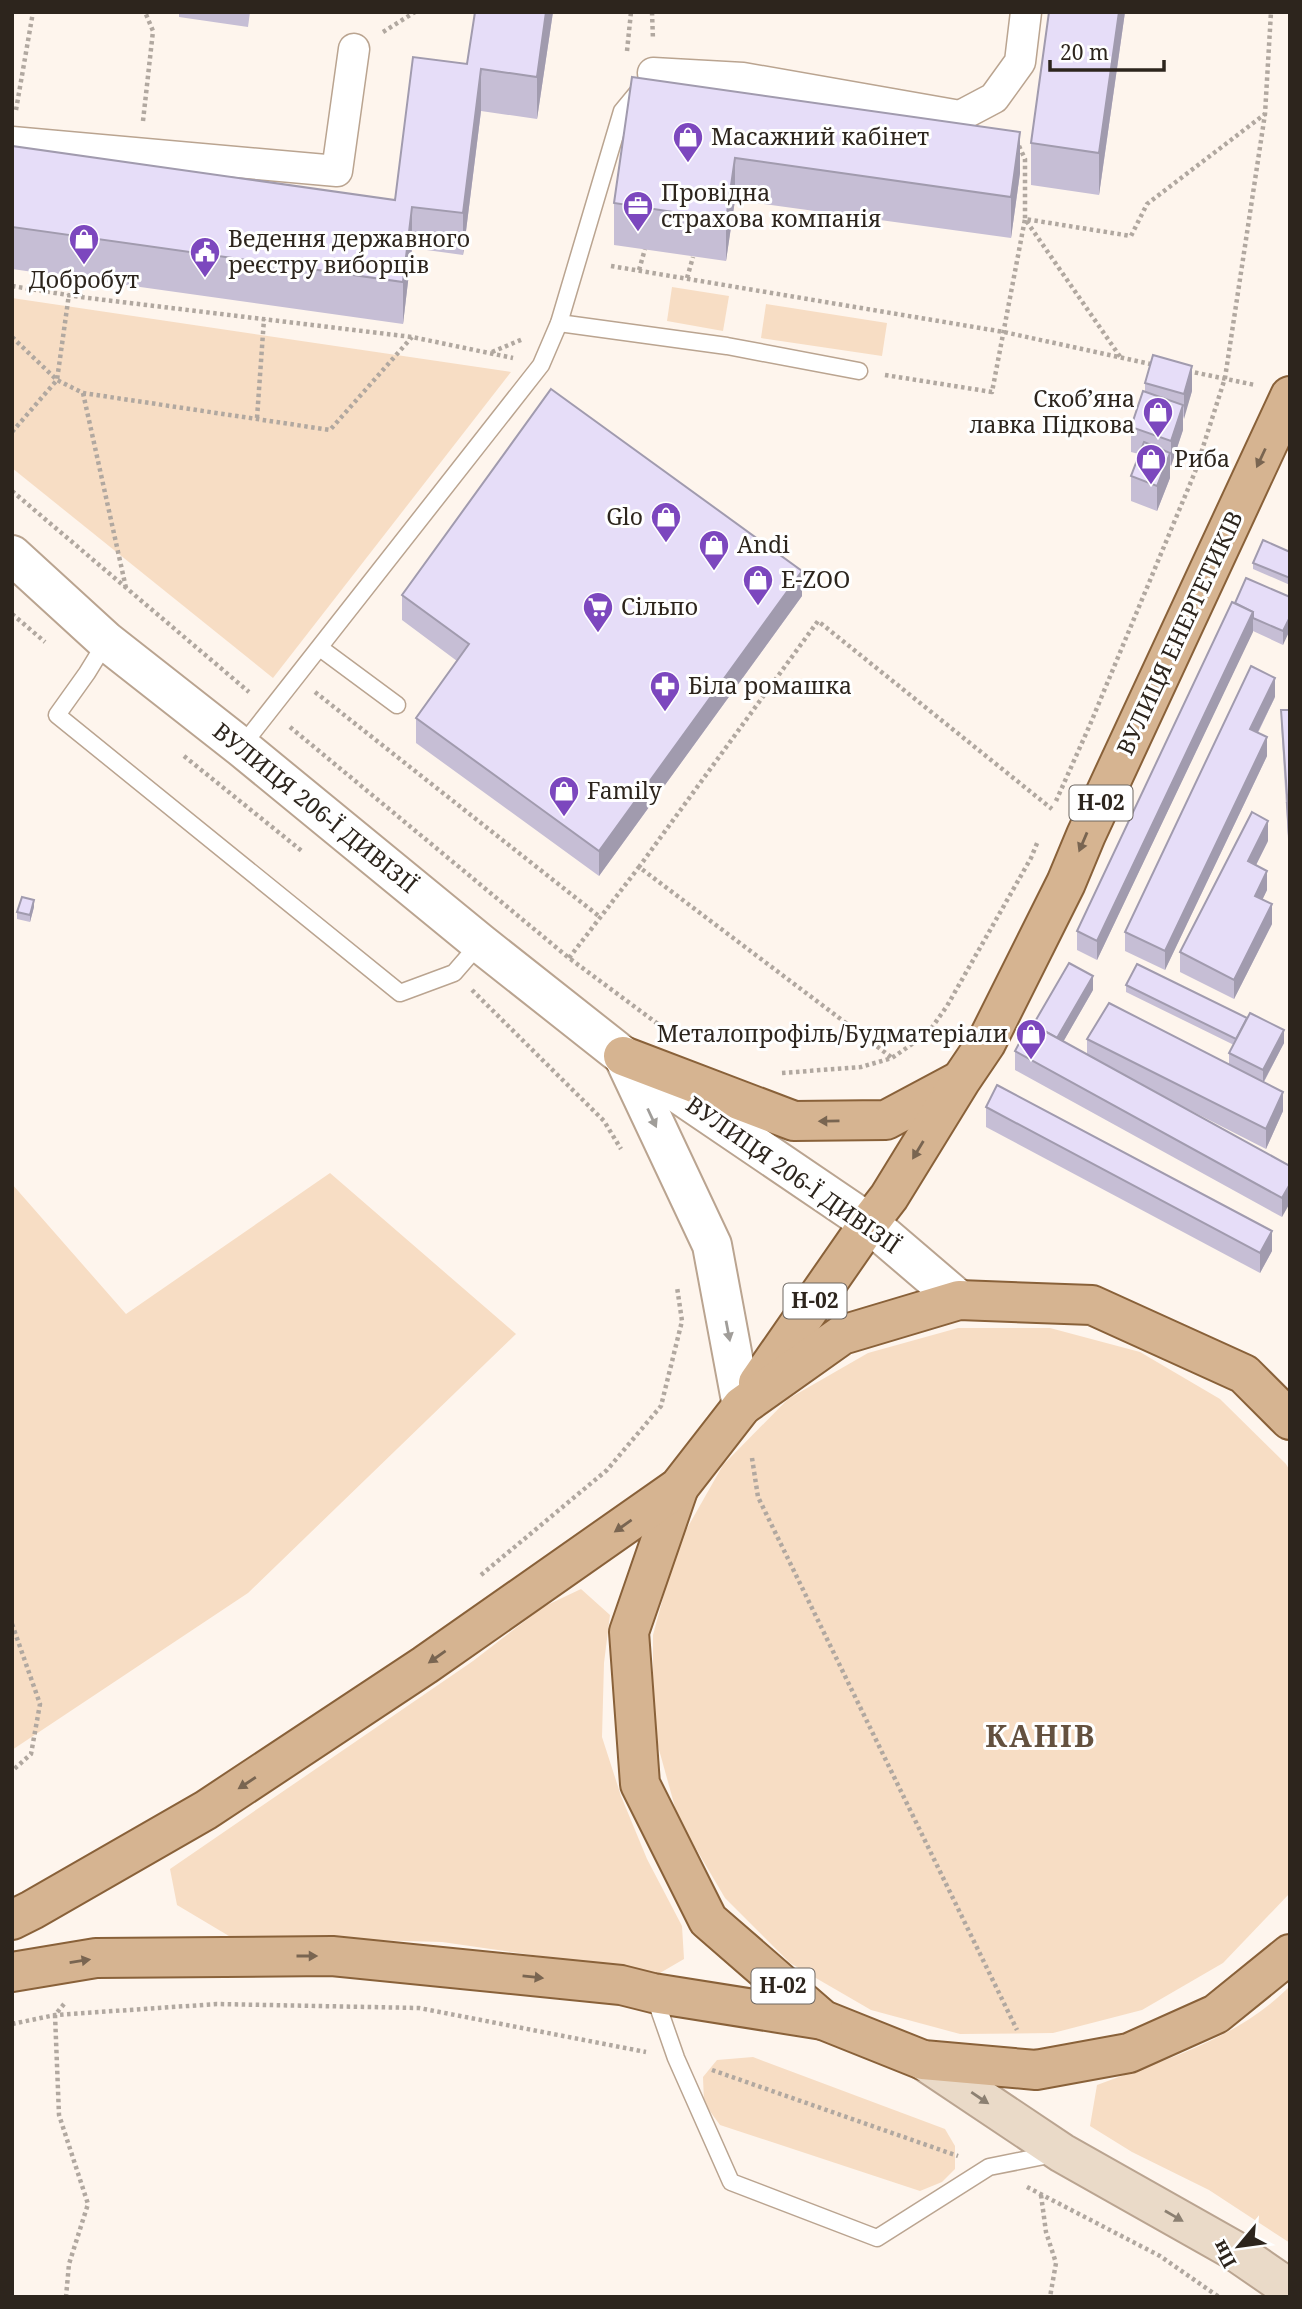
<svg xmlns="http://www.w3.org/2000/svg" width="1302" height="2309" font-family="'Noto Serif',serif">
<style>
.green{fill:#f7ddc4}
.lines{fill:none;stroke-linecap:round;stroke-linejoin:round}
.service-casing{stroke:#baa490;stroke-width:19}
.minor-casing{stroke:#baa490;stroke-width:33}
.tertiary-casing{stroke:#baa490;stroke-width:42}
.secondary-casing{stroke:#baa490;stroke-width:42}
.primary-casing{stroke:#896139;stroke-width:42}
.path{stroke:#b1a8a0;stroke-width:4.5;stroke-dasharray:3.5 3.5;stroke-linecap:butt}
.service{stroke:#fff;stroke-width:16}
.minor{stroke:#fff;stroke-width:30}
.tertiary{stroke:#fff;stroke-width:38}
.secondary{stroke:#eadac8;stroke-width:38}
.primary{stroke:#d6b491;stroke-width:38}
.wall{fill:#c6bed5}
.shaded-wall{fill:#a19bae}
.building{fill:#e6ddf8;stroke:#a19bae;stroke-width:2}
.oneway{fill:#796551}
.oneway2{fill:#a09d99}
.oneway3{fill:#8c8072}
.labels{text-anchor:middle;stroke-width:6;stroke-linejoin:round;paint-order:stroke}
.shield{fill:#fff;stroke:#6c6661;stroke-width:2}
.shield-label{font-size:21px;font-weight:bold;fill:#2d251d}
.poi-label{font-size:23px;fill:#2d251d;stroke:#fff;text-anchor:start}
.street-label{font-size:23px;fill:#2d251d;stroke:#fff}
.district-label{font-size:30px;font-weight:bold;letter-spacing:2px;fill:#64513f;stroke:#fff}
</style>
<rect width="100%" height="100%" fill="#fef5ed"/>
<!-- green -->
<g class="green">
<polygon points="672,287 729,296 723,331 667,321"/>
<polygon points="12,298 511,372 273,678 12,468"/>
<polygon points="766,304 887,323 882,356 761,338"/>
<polygon points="330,1173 516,1334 248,1593 12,1750 12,1184 126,1314"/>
<polygon points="958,1328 1050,1328 1140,1352 1220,1399 1286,1464 1290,1471 1290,1893 1223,1963 1142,2010 1053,2033 960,2034 871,2010 790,1963 725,1898 678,1818 653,1728 653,1635 677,1546 723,1465 788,1399 868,1353"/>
<polygon points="581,1589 610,1615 604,1663 602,1737 621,1796 647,1859 682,1926 684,1959 660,1973 442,1942 229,1936 177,1905 170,1869 473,1661 543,1607"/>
<path d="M1290,1986V2243L1209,2190L1132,2152L1090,2126L1097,2085C1164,2060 1238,2039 1290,1986Z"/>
<polygon points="753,2057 945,2129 955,2146 955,2169 942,2182 920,2191 720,2125 704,2103 703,2077 717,2060"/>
</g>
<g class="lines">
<!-- service casing -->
<g class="service-casing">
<g id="service">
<polyline points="559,323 727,346 859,371"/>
<polyline points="106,642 87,673 57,715 400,993 454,973 480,943"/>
<polyline points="320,648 397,705"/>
<polyline points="241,747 541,365 559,323 622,111 641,88"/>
<polyline points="654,1995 676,2058 731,2182 877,2238 989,2167 1054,2154"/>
</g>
</g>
<!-- minor casing -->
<g class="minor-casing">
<g id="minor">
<polyline points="653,73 743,78 960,116 994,98 1020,62 1026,12"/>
<polyline points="12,142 337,171 354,49"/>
</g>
</g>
<!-- tertiary casing -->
<g class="tertiary-casing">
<g id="tertiary">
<polyline points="12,555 106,641 241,747 480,943 623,1056 869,1223 959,1300"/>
<polyline points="624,1058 712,1245 742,1406"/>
</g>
</g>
<!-- secondary casing -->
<g class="secondary-casing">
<polyline id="secondary" points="923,2060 1062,2153 1232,2249 1290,2289"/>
</g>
<!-- primary casing -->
<g class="primary-casing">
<g id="primary">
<polyline points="623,1056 794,1121 886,1120 959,1081"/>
<polyline points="758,1383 869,1223 889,1197 961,1080 986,1043 1066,883 1086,835 1290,396"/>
<polyline points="679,1487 629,1632 640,1784 708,1920 823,2020 923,2060 1036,2070 1129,2053 1216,2014 1290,1954"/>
<polyline points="12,1920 32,1910 206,1810 425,1665 679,1487 742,1406 842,1335 959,1300 1092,1305 1244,1374 1290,1420"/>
<polyline points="12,1972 96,1958 332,1956 621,1985 653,1993 823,2020"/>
</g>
</g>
<!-- path -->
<g class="path">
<polyline points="652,12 653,40"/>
<polyline points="383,32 415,12"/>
<polyline points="627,51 631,12"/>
<polyline points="16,110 33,12"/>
<polyline points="143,121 153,31 145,12"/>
<polyline points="1019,146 1025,159 1025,219 1121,358"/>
<polyline points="611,266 1004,332 1155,365"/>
<polyline points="639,270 645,249"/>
<polyline points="687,278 693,257"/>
<polyline points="12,286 80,297 412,337 513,358"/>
<polyline points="80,297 83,279"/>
<polyline points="12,337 57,380 83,393 330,430 412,337"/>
<polyline points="492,352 523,339"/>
<polyline points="1188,371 1255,385"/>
<polyline points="885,375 992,392 1025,219 1131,236 1147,204 1265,114"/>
<polyline points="83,393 126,588"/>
<polyline points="257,418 264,319"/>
<polyline points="12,432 57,380 69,294"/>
<polyline points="12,491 249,692"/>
<polyline points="12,614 45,642"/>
<polyline points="315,692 600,917"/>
<polyline points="290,727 569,958 662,1027"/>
<polyline points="184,756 303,852"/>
<polyline points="1056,801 1089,727 1195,472 1225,378 1265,114 1271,12"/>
<polyline points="569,958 639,867"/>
<polyline points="472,990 604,1121 621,1149"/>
<polyline points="891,1057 639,867 818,621 1052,809"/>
<polyline points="782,1073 861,1067 892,1058 928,1033 947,1006 1031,858 1038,841"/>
<polyline points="752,1458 758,1497 1017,2030"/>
<polyline points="481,1575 607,1470 661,1406 682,1321 677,1287"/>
<polyline points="12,1624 40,1704 31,1754 12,1771"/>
<polyline points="64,2004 55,2015 59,2115 88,2204 69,2264 66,2297"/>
<polyline points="12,2024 55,2015 217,2004 419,2008 646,2052"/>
<polyline points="712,2070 958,2156"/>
<polyline points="1027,2187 1160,2256 1219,2297"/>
<polyline points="1041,2195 1046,2232 1056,2263 1050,2297"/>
</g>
<!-- service -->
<use href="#service" class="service"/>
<!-- minor -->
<use href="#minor" class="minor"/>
<!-- tertiary -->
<use href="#tertiary" class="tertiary"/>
<!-- secondary -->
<use href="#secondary" class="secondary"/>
<!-- primary -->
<use href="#primary" class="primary"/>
</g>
<!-- wall -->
<g class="wall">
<polygon points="179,12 250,12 248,27 179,17"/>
<polygon points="553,12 537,119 481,111 463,255 412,248 403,324 12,269 12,146 395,200 467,64"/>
<polygon points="1125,12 1099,195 1031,185 1031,143"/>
<polygon points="632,77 1020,173 1011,238 735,200 726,261 614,245 614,203"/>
<polygon points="1145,383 1192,391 1183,419 1183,430 1171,466 1170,465 1170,478 1157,511 1131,501 1131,476 1139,454 1131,452 1131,427 1145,391"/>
<polygon points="1290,552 1290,585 1253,569 1253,563"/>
<polygon points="402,595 802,596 599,876 416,743 416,718 457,661 402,620"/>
<polygon points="1290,597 1283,645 1253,631 1097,960 1077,950 1077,931 1235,603"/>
<polygon points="1275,697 1258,733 1267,756 1165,970 1125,951 1125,932"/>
<polygon points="1281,710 1290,710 1290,872 1281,723"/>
<polygon points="1268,841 1256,865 1267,890 1262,900 1272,924 1234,999 1180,972 1180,952"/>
<polygon points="34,907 30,922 17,919 17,912"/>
<polygon points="1126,985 1284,1043 1264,1082 1283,1111 1266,1149 1164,1097 1290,1166 1282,1217 1015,1070 1015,1051 1033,1025 1093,990 1063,1042 1087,1055 1087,1039 1229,1064 1229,1053 1234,1045 1126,992"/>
<polygon points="986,1107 1272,1251 1260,1273 986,1127"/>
</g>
<!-- shaded-wall -->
<g class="shaded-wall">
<polygon points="546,12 553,12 537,119 537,77"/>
<polygon points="1119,12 1125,12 1099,195 1099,153"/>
<polygon points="481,69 481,111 463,255 463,213"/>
<polygon points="1020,132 1020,173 1011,238 1011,197"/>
<polygon points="735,158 735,200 726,261 726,220"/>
<polygon points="412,207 412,248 403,324 403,282"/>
<polygon points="1192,366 1192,391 1184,419 1184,394"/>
<polygon points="1183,405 1183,430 1171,466 1171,441"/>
<polygon points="1170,453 1170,478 1157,511 1157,486"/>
<polygon points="802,571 802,596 599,876 599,851"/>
<polygon points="1253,612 1253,632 1097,960 1097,941"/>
<polygon points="1290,617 1290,630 1283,645 1283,631"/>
<polygon points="1275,678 1275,697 1250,748 1250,729"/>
<polygon points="1267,737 1267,756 1165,970 1165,951"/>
<polygon points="1268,821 1268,841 1248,881 1248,861"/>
<polygon points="1267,871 1267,890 1255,915 1255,896"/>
<polygon points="34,900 34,907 30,922 30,915"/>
<polygon points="1272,904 1272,924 1234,999 1234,980"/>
<polygon points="1093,976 1093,990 1055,1056 1055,1043"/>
<polygon points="1284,1030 1284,1043 1263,1083 1263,1070"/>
<polygon points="1283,1092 1283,1111 1266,1149 1266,1129"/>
<polygon points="1290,1184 1290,1203 1282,1217 1282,1198"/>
<polygon points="1272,1231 1272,1251 1260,1273 1260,1253"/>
</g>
<!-- building -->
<g class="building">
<polygon points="475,12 546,12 537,77 481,69 463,213 412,207 403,282 12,227 12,146 395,200 413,57 467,64"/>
<polygon points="1049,12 1119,12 1099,153 1031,143"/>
<polygon points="632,77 1020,132 1011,197 735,158 726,220 614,203"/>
<polygon points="1153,355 1192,366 1184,394 1145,383"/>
<polygon points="551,389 802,571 599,851 416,718 469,644 402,595"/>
<polygon points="1143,391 1183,405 1171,441 1131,427"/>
<polygon points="1144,442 1170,453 1157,486 1131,476"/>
<polygon points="1263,540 1290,552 1290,578 1253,563"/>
<polygon points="1246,578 1290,597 1290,617 1283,631 1253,618 1253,612 1235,603"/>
<polygon points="1232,602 1253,612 1097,941 1077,931"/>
<polygon points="1251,666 1275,678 1250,729 1267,737 1165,951 1125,932"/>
<polygon points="1281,710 1290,710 1290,803 1287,803 1288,809"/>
<polygon points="1287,803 1290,803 1290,852"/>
<polygon points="1252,812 1268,821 1248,861 1267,871 1255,896 1272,904 1234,980 1180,952"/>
<polygon points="22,897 34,900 30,915 17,912"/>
<polygon points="1069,963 1093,976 1057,1038 1033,1025"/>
<polygon points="1137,964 1247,1018 1236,1039 1126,985"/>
<polygon points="1109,1003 1283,1092 1266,1129 1087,1039"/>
<polygon points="1250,1013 1284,1030 1263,1070 1229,1053"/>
<polygon points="1030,1023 1290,1166 1290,1184 1282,1198 1015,1051"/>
<polygon points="997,1085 1272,1231 1260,1253 986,1107"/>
</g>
<!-- one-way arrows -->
<defs><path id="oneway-solid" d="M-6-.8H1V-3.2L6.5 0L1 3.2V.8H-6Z" transform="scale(1.75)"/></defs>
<g class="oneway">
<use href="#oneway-solid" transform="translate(1261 458) rotate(115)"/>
<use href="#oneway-solid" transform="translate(1083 842) rotate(113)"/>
<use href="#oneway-solid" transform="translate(829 1121) rotate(179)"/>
<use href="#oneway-solid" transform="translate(918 1150) rotate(121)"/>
<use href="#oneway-solid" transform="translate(623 1526) rotate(145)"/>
<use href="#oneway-solid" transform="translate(437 1657) rotate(145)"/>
<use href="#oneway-solid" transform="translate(247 1783) rotate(147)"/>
<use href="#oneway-solid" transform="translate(307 1956)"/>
<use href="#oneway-solid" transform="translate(80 1961) rotate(-9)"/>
<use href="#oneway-solid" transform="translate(533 1977) rotate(6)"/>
</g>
<g class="oneway2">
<use href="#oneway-solid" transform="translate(652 1118) rotate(65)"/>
<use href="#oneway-solid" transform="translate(728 1331) rotate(79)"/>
</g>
<g class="oneway3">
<use href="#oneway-solid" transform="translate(980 2098) rotate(34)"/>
<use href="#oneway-solid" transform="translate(1174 2216) rotate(30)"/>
</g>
<!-- icons -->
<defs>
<g id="shop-pin" transform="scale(1.575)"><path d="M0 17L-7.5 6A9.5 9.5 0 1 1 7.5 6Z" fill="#7c47be" stroke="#fff"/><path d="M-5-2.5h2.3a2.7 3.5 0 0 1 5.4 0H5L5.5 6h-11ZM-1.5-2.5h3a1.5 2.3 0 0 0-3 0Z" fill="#fff"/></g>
<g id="office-pin" transform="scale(1.575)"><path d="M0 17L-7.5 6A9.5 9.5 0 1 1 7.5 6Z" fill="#7c47be" stroke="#fff"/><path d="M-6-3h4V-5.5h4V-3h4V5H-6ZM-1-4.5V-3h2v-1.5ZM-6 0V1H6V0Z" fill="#fff"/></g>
<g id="civic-pin" transform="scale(1.575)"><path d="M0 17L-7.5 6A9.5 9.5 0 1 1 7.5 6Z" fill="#7c47be" stroke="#fff"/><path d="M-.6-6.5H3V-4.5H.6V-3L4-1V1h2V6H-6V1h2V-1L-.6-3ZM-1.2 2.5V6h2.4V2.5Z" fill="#fff"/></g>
<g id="supermarket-pin" transform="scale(1.575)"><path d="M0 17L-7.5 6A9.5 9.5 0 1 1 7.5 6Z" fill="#7c47be" stroke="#fff"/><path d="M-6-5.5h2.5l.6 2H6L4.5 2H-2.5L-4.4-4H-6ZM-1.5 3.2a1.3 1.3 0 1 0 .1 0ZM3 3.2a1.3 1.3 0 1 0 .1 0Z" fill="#fff"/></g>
<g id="pharmacy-pin" transform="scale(1.575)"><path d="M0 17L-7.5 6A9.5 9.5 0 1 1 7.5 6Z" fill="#7c47be" stroke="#fff"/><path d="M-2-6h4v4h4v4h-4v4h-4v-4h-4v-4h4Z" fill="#fff"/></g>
</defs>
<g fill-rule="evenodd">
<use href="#shop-pin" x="688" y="137"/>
<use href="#office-pin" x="638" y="206"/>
<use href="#shop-pin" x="84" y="239"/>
<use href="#civic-pin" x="205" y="252"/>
<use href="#shop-pin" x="1158" y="412"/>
<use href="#shop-pin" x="1151" y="459"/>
<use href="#shop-pin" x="666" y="517"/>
<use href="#shop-pin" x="714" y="545"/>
<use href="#shop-pin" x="758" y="580"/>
<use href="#supermarket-pin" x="598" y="607"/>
<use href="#pharmacy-pin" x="665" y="686"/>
<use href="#shop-pin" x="564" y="791"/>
<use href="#shop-pin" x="1031" y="1034"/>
</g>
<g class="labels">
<!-- shield labels -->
<g class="shield">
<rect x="1069.5" y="785.5" width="63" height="35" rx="5"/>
<rect x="783.5" y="1283.5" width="63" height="35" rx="5"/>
<rect x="751.5" y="1968.5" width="63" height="35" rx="5"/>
</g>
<g class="shield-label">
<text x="1101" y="810">Н-02</text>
<text x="815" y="1308">Н-02</text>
<text x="783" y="1993">Н-02</text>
</g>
<!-- poi labels -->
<g class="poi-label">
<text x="711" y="145">Масажний кабінет</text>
<text x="661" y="201">Провідна<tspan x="661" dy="26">страхова компанія</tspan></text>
<text x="228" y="247">Ведення державного<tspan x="228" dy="26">реєстру виборців</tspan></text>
<text x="84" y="288" text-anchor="middle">Добробут</text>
<text x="1135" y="407" text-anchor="end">Скоб’яна<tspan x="1135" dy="26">лавка Підкова</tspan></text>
<text x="1174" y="467">Риба</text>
<text x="643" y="525" text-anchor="end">Glo</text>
<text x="737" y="553">Andi</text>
<text x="781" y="588">E-ZOO</text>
<text x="621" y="615">Сільпо</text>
<text x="688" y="694">Біла ромашка</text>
<text x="587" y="799">Family</text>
<text x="1008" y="1042" text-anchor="end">Металопрофіль/Будматеріали</text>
</g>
<!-- street labels -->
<g class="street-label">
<text transform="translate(1180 633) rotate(-65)" y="8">ВУЛИЦЯ ЕНЕРГЕТИКІВ</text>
<text transform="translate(315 808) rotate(39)" y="8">ВУЛИЦЯ 206-Ї ДИВІЗІЇ</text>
<text transform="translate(793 1175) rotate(35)" y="8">ВУЛИЦЯ 206-Ї ДИВІЗІЇ</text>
</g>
<!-- district labels -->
<g class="district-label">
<text x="1041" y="1747">КАНІВ</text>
</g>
</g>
<!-- border -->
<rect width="1302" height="2309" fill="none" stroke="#2d251d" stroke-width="28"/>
<!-- north arrow -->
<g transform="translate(1239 2246) rotate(241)" stroke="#ffffff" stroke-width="5" paint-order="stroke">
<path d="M0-5L12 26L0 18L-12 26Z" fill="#2d251d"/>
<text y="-10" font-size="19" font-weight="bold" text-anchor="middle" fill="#2d251d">Пн</text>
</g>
<!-- scale -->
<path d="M1050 60v10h114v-10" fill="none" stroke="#2d251d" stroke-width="3.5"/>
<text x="1060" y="60" font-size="21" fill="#2d251d" stroke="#ffffff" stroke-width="5" paint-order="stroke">20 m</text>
</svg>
